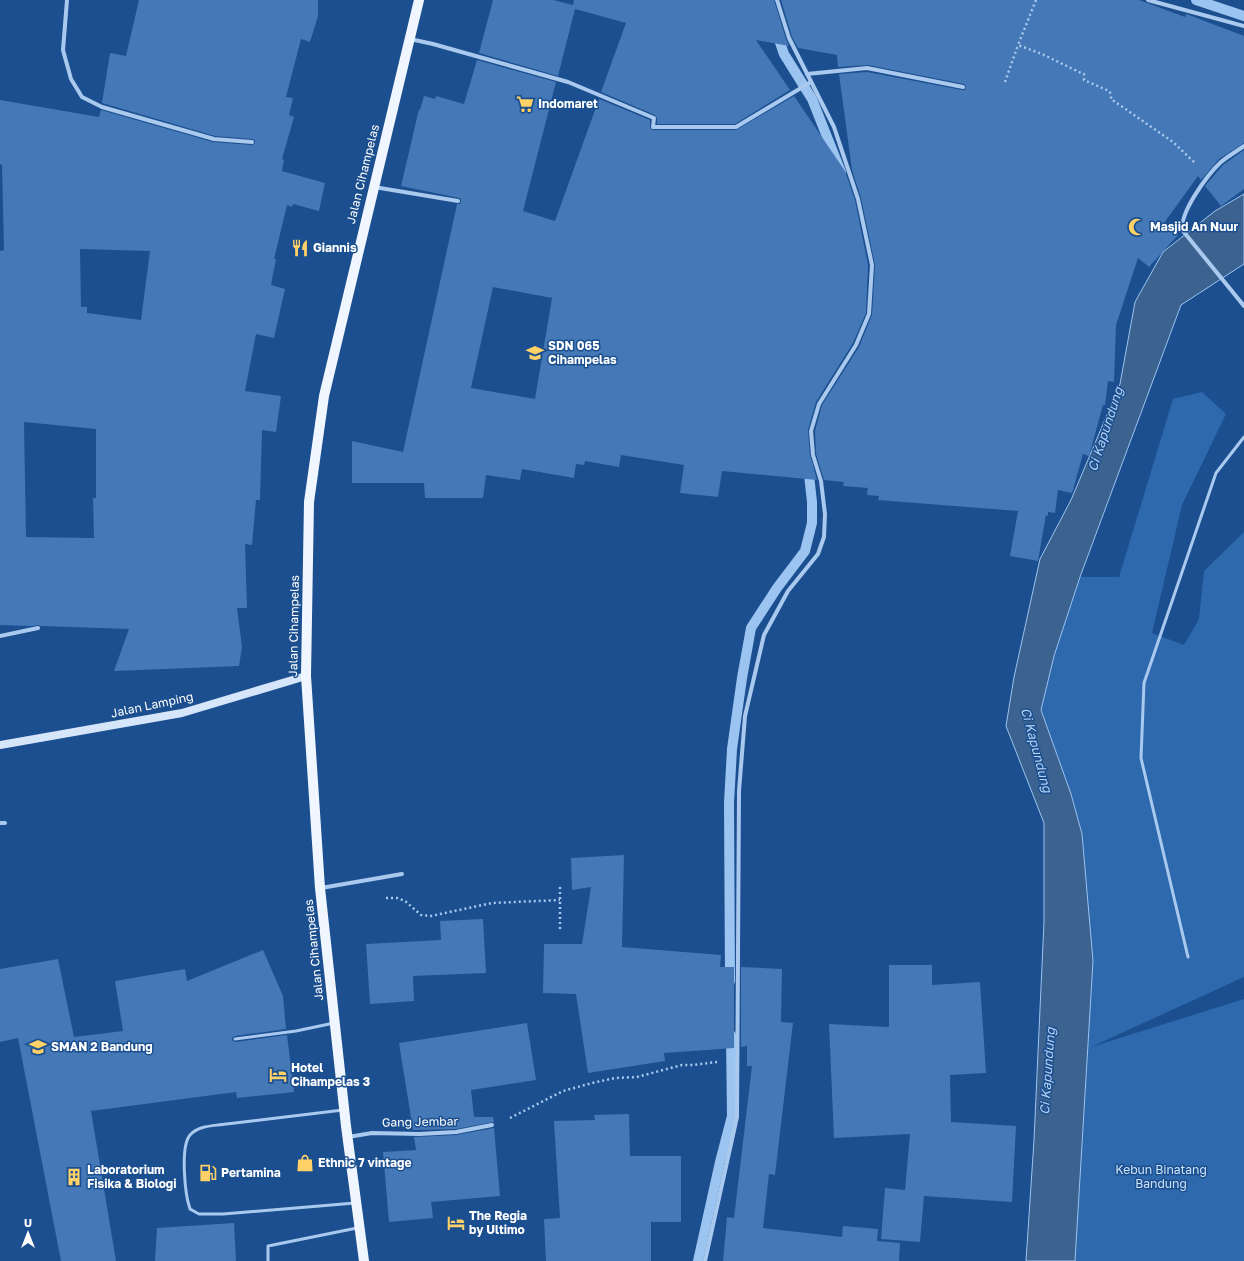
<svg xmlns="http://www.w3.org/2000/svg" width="1244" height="1261" font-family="'Golos Text',sans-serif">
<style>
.green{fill:#2e69ad}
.water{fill:#3c6290;stroke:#9cc4f0}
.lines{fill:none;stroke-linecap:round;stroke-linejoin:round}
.stream{stroke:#9cc4f0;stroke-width:10}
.building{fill:#4478b7;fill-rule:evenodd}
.path{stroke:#a9c9ee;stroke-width:2.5;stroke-dasharray:2 3;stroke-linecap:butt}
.lane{stroke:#a9c9ee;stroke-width:3}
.street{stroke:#a9c9ee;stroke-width:4}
.secondary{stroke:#d6e6fa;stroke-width:8}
.primary{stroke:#f0f6ff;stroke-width:10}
.labels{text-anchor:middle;stroke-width:3;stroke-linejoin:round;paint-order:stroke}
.poi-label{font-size:12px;font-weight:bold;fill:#fff;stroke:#1b4f8f;text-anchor:start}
.street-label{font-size:12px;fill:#fff;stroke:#1b4f8f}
.park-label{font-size:12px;fill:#cfe3fa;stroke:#1b4f8f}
.water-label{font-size:13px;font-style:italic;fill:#b5d3f5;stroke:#1b4f8f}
</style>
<rect width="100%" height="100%" fill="#1b4f8f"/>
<!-- green -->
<polygon class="green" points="1202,392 1226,414 1182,505 1152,633 1184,645 1199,619 1204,571 1244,532 1244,977 1091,1047 1244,999 1244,1261 1075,1261 1093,961 1082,834 1071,794 1041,710 1054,656 1080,577 1119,577 1173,399"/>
<!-- water -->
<polygon class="water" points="1244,194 1244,264 1181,305 1080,577 1054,656 1041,710 1071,794 1082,834 1093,961 1075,1261 1026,1261 1034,1140 1044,922 1044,823 1006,726 1014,677 1040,559 1071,500 1120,384 1135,302 1163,252 1215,211"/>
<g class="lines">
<!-- stream -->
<g class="stream">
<polyline points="1196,0 1244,16"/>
<polyline points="776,31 784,54 812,99 841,172"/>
<polyline points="730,981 729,803 732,749 742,678 751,628 777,588 805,551 812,523 812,502 808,466"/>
<polyline points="698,1261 720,1162 732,1116 731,1035"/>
</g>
</g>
<!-- building -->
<g class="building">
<path d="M139,0H318V16L310,42L301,39L286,97L293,98L289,115L294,117L282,159L284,160L282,171L325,183L319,211L293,204L292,207L287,205L274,259H276L271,285L285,289L274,338L256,334L245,391L281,396L276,432L262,430L260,500H256L252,545L245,544L247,608H237L242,647L239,666L114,671L129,629L41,626L38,625L32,626L0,625V251L4,250L2,165L0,164V100L99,117L101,110L213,142L252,145L255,143V140L252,139L215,136L102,103L110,53L126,56ZM80,249L150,251L141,320L87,313V307H81ZM24,422L96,429V498H93L94,538L26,537Z"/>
<polygon points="493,0 553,0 573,5 574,0 774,0 786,39 789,46 756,40 790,90 735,124 657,124 657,118 655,115 601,92 626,23 575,9 558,76 479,53"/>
<polygon points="781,0 1139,0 1185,17 1186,14 1189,15 1244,36 1244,143 1219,159 1201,180 1198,176 1164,223 1178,235 1149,267 1138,258 1116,325 1114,382 1108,381 1105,405 1103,405 1089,456 1083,454 1072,493 1058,490 1055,513 1048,512 1048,516 1046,515 1038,561 1010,556 1018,511 878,500 879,496 867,495 868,488 843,486 844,482 824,480 816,454 815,431 822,405 859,347 872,315 875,265 861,198 852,170 839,74 867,72 962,90 965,90 966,86 964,84 868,65 838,67 837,55 798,48 792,37"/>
<path d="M477,60L556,82L523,211L555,221L599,99L650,120V128L653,130H736L794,96L845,171L855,200L868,265L866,313L853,343L816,402L808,430L810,455L817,480L722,471L718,497L680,493L684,465L621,455L619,467L585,461L584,465L576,464L574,478L522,469L520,480L486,475L483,498H425L424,483H352V441L403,452L457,204H460L461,202V199L459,198L401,186L419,109L420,110L424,96L435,99L436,96L464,104ZM493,287L552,298L535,399L471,388Z"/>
<polygon points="1244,150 1244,189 1221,206 1205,186 1223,165"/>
<polygon points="624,855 622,947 721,955 720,967 734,967 734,1048 664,1053 665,1061 588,1073 576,994 543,993 544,944 582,944 591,887 572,890 571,858"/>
<polygon points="483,919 486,973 413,976 414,1001 370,1004 366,944 441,940 440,921"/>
<polygon points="263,950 283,996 286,1029 235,1036 232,1038 232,1040 235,1042 287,1035 294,1092 237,1098 236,1092 91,1111 116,1261 61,1261 18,1038 0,1042 0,969 58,959 74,1037 123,1031 115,981 185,969 187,981"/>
<polygon points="889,965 932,965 932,985 980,982 986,1073 950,1075 951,1122 1016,1126 1012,1202 924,1196 920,1242 881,1239 885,1188 905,1190 910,1134 834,1138 829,1024 889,1027"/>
<polygon points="741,967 782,969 781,1022 793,1023 775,1175 769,1174 763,1228 842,1237 843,1226 878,1229 877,1241 900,1243 899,1261 723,1261 727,1217 734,1218 752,1066 747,1066 747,1046 741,1047"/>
<polygon points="527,1023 536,1080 471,1090 474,1117 493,1117 494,1122 456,1129 413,1130 399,1043"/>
<polygon points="629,1114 630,1156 681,1156 681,1222 651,1222 651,1261 546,1261 544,1219 560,1218 554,1121 595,1120 594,1115"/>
<polygon points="494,1128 500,1196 431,1202 433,1218 389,1222 383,1152 416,1150 414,1137 456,1135"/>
<polygon points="234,1223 236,1261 155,1261 157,1228"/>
</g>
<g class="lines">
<!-- path -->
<g class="path">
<polyline points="1036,0 1018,45 1042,54 1081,73 1084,74 1084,80 1109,91 1111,94 1111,99 1173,142 1195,163"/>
<polyline points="1005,82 1018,45"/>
<polyline points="560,887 560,930"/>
<polyline points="386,898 397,898 405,901 421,915 431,916 492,903 560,900"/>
<polyline points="510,1118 563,1091 592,1083 615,1078 637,1077 682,1065 693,1065 717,1062"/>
</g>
<!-- lane -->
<g class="lane">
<polyline points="1188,957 1141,758 1144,683 1216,473 1244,437"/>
<polyline points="235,1039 296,1031 334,1023"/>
<path d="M343,1110L218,1125C209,1126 197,1127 190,1135C180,1147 185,1195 190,1209L199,1214H223L355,1203"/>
<polyline points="268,1261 268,1246 357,1228"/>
</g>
<!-- street -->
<g class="street">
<polyline points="67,0 63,50 71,79 82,97 102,107 214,139 252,142"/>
<polyline points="1148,0 1244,26"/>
<polyline points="410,39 433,44 568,82 654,118 653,127 736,127 811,82"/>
<polyline points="807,74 867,68 963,87"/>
<path d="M1244,146C1237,151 1228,156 1221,162C1208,174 1178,214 1183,231L1244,306"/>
<polyline points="374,187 458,201"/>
<polyline points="0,636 38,628"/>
<polyline points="0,823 5,823"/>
<polyline points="321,888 402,874"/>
<polyline points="348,1137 372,1133 419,1134 456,1132 492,1125"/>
<polyline points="705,1261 737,1117 739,791 745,716 764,635 788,591 818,554 824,537 825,514 821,481 813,455 811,431 819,404 856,345 869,314 872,265 858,199 834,127 789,38 777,0"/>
</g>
<!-- secondary -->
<polyline class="secondary" points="0,745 182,713 306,676"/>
<!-- primary -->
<polyline class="primary" points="364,1261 346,1126 320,888 306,676 309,502 324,396 419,0"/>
</g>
<!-- icons -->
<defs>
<g id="supermarket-bare" transform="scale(1.38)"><path d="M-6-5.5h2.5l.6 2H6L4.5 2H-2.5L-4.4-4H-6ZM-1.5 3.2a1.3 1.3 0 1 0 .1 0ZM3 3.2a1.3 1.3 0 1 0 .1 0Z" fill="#ffd166" stroke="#1b4f8f" stroke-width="2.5" paint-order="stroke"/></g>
<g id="mosque-bare" transform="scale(1.38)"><path d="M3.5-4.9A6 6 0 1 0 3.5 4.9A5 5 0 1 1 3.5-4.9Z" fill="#ffd166" stroke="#1b4f8f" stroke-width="2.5" paint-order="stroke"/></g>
<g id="restaurant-bare" transform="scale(1.38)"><path d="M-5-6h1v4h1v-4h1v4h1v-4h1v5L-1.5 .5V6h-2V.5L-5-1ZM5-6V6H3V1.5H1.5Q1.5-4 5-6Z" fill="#ffd166" stroke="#1b4f8f" stroke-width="2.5" paint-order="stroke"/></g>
<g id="school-bare" transform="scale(1.38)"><path d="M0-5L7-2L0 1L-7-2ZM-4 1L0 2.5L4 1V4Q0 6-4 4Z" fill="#ffd166" stroke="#1b4f8f" stroke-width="2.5" paint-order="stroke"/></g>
<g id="hotel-bare" transform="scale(1.38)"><path d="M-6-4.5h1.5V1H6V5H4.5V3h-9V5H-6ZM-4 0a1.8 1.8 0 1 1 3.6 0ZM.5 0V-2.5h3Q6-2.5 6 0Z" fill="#ffd166" stroke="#1b4f8f" stroke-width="2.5" paint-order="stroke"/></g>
<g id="shop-bare" transform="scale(1.38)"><path d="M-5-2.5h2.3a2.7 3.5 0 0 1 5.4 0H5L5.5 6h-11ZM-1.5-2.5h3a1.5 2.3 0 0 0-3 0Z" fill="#ffd166" stroke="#1b4f8f" stroke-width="2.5" paint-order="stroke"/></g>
<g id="fuel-bare" transform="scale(1.38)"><path d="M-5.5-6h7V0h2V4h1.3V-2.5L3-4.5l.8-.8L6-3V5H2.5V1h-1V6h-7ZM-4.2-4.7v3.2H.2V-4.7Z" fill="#ffd166" stroke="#1b4f8f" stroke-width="2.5" paint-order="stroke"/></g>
<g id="building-bare" transform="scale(1.38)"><path d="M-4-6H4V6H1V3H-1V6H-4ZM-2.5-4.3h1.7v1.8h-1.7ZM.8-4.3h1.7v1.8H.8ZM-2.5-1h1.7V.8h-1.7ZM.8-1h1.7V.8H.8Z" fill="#ffd166" stroke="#1b4f8f" stroke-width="2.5" paint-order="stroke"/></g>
</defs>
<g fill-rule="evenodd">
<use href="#supermarket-bare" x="525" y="104"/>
<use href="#mosque-bare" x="1137" y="227"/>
<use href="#restaurant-bare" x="300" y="248"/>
<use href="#school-bare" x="535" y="353"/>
<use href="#school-bare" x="38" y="1047"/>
<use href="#hotel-bare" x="278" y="1075"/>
<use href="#shop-bare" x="305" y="1163"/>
<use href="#fuel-bare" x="208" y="1173"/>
<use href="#building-bare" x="74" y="1177"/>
<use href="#hotel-bare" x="456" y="1223"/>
</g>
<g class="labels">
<!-- poi labels -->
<g class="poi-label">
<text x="538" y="108">Indomaret</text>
<text x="1150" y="231">Masjid An Nuur</text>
<text x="313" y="252">Giannis</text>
<text x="548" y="350">SDN 065<tspan x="548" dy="14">Cihampelas</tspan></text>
<text x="51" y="1051">SMAN 2 Bandung</text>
<text x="291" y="1072">Hotel<tspan x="291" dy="14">Cihampelas 3</tspan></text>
<text x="318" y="1167">Ethnic 7 vintage</text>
<text x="87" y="1174">Laboratorium<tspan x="87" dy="14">Fisika &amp; Biologi</tspan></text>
<text x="221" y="1177">Pertamina</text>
<text x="469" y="1220">The Regia<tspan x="469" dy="14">by Ultimo</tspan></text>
</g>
<!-- street labels -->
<g class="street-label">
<text transform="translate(363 174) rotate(-76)" y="4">Jalan Cihampelas</text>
<text transform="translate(294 626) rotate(-89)" y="4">Jalan Cihampelas</text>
<text transform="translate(152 705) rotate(-12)" y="4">Jalan Lamping</text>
<text transform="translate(314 950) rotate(-96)" y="4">Jalan Cihampelas</text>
<text transform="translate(420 1122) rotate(-1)" y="4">Gang Jembar</text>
</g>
<!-- park labels -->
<g class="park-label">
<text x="1161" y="1174">Kebun Binatang<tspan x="1161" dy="14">Bandung</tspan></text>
</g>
<!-- water labels -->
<g class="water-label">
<text transform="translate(1105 429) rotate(-72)" y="5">Ci Kapundung</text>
<text transform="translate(1037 750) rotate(75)" y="5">Ci Kapundung</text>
<text transform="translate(1047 1071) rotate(-86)" y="5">Ci Kapundung</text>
</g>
</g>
<!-- north arrow -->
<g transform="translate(28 1233)" stroke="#1b4f8f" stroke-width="3" paint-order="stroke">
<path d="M0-3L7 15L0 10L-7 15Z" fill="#ffffff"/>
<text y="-6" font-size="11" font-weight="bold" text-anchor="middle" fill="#ffffff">U</text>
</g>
</svg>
